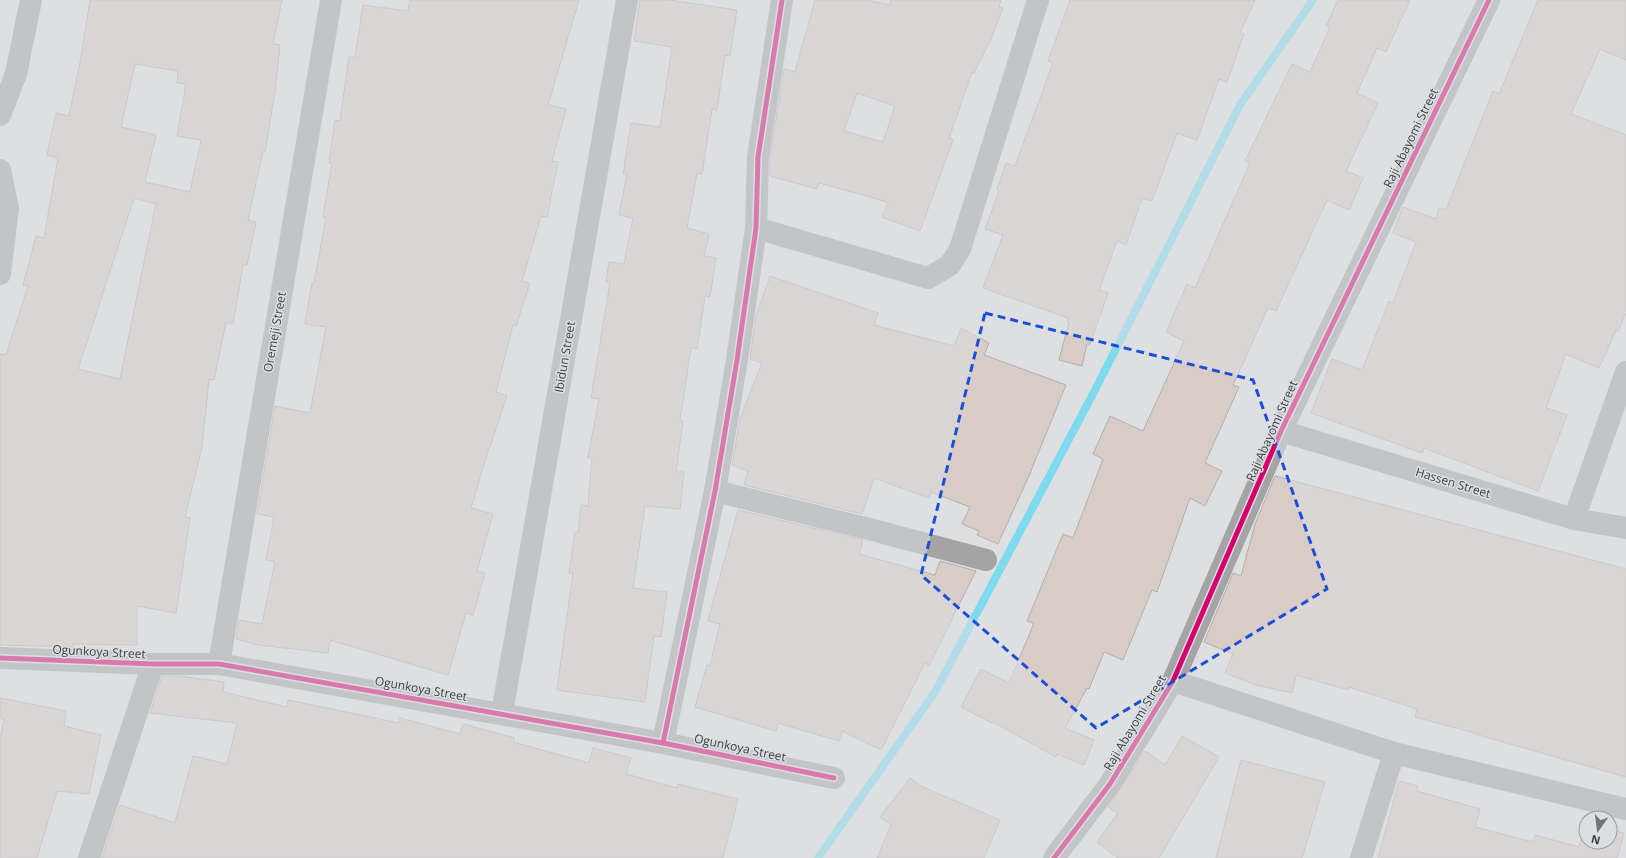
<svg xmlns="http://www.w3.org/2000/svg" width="1626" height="858" font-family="'Open Sans',sans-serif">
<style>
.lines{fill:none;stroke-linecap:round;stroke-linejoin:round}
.stream{stroke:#7edaee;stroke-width:8}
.building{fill:#d9ccc7;stroke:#b0b0b1;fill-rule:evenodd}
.street{stroke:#a5a4a5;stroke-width:22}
.secondary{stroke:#a4a4a5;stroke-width:22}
.cycleway-casing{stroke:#dbdfe3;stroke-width:8}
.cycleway{stroke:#d6006c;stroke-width:5}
.marked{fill:none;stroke:#1d4ed8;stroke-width:3;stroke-dasharray:8 5;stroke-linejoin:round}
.labels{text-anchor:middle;stroke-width:3;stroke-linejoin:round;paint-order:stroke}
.street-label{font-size:12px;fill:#3b3c3d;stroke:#dbdfe3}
</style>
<rect width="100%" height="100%" fill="#dddfe1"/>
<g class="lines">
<!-- stream -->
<polyline class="stream" points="818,858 935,692 1095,390 1240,105 1313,0"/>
</g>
<!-- building -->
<g class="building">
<path d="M90,0H282L273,44L280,45L275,91L265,152L263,151L248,220L256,222L247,265H243L233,324L226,322L214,380L209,379L202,447L185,517L190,518L176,613L137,606V645L73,644V647L0,645V354L6,355L28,286L23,285L36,236L44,238L58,158L47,155L56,113L69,116L81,58ZM135,64L178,71L177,83L186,84L177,136L201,140L190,192L145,182L156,135L121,127ZM134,198L156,204L120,379L78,369Z"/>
<polygon points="410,0 579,0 548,105 566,109 552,161 558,162 547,217 541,216 522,281 530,283 516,326 513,325 496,392 507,396 490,447 489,447 471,508 493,514 477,571 485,573 473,615 466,613 448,675 330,640 328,653 258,645 236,639 239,620 262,624 275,562 266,560 274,517 257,514 275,406 310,413 326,327 305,324 312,283 314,283 326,218 323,217 332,163 329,163 335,120 340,121 349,57 355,58 363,5 408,11"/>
<polygon points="640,0 669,0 737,10 730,56 725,55 717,110 712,109 702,174 697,173 687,228 709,234 704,256 716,258 710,297 705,296 697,349 691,348 680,420 683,421 676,472 684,472 680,509 645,506 633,588 667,592 661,637 654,636 645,702 557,690 573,573 569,573 575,532 578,532 581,505 588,506 592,458 588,458 599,399 591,398 610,283 606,282 609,262 624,264 633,218 619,215 627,174 623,174 631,123 660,127 672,47 634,41"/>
<path d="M815,0H866L890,5L891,0H1001L999,7L1003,8L991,39L974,73L972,72L949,138L953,140L920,231L882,217L888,202L819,183L817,189L770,176V158L784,69L795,72ZM857,93L895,106L883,142L844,131Z"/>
<polygon points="1070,0 1255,0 1240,33 1244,34 1227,82 1219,79 1197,140 1177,133 1152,201 1142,198 1126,245 1117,241 1099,290 1108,293 1090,344 1087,344 1082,366 1059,360 1069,322 1067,321 1068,318 983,288 1003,235 985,229 999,191 997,190 1006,163 1015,166 1053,63 1048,61"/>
<polygon points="1338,0 1410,0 1386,52 1377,48 1357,93 1378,103 1346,171 1363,178 1349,210 1327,200 1276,311 1268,308 1233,385 1239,387 1205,463 1222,471 1205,506 1190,498 1157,592 1152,590 1123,660 1104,652 1089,689 1087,688 1065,728 1094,740 1084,765 1057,754 1056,757 993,722 992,723 961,707 981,669 1009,683 1034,623 1027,621 1063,534 1073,538 1103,459 1093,454 1110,416 1143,431 1184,341 1166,332 1187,284 1195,288 1250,163 1245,161 1292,64 1310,72 1330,27 1326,26"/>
<polygon points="1538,0 1626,0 1626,60 1600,49 1571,114 1626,135 1626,313 1618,331 1616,330 1599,368 1566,354 1546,408 1567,415 1538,491 1424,448 1422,453 1311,413 1332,359 1362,370 1389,301 1393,303 1416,242 1393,233 1403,207 1436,219 1439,208 1446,210 1493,91 1499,94"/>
<polygon points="770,276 878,313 874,325 954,346 961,328 989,343 984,355 1066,385 1028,478 998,544 977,535 979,531 962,524 970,507 931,492 929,498 874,478 862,514 744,485 748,471 732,465 740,419 762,363 750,359 756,316"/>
<polygon points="1275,476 1626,569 1626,777 1475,734 1475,733 1415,717 1417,709 1349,687 1348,690 1296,675 1292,693 1256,685 1225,673 1233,654 1204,642 1233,573 1241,576 1255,524"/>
<polygon points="738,510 863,540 859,554 935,575 940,561 976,571 929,665 925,663 881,750 842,731 839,741 778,723 776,731 695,707 707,665 710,666 720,624 708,621"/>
<polygon points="162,676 180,676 224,682 223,692 287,707 288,700 399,723 400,718 460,734 463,724 515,738 513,742 589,763 593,748 631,758 626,774 677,788 678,784 738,799 723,858 102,858 120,805 175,823 193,756 227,764 237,723 150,713"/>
<polygon points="0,698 66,711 64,726 101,735 89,794 57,791 37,858 0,858 0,739 4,719 0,718"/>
<polygon points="1182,736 1219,757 1159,858 1118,858 1097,842 1118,813 1108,807 1145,751 1165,765"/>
<polygon points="1241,760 1325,782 1302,858 1216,858"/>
<polygon points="910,778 923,787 1000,820 984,858 877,858 891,825 880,817"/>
<polygon points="1399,781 1418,786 1417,791 1480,809 1475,827 1533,842 1535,835 1579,847 1585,823 1586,842 1610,842 1610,830 1624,833 1617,858 1378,858"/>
</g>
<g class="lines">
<!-- street -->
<g class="street">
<polyline points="0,170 8,208 0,274"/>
<polyline points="756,228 928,278 950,265 960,249 1038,0"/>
<polyline points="1281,431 1574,519 1626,528"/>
<polyline points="715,491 869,529 986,560"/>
<polyline points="1574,519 1626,372"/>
<polyline points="0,658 153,664 219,664 663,743 834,778"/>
<polyline points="219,664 331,0"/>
<polyline points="1173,681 1394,753 1626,809"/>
<polyline points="502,713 627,0"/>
<polyline points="663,743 715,491 737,360 756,228 758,157 782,0"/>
<polyline points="89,858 153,664"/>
<polyline points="1361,858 1394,753"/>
</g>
<!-- secondary -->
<g class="secondary">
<polyline points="0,115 16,74 31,0"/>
<polyline points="1054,858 1110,784 1173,681 1281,431 1489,0"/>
</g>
<!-- cycleway casing -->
<g class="cycleway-casing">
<g id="cycleway">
<polyline points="0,658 153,664 219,664 663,743 834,778"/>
<polyline points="663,743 715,491 737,360 756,228 758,157 782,0"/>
<polyline points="1054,858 1110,784 1173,681 1281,431 1489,0"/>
</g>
</g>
<!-- cycleway -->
<use href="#cycleway" class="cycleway"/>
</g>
<!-- marked area -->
<path d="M0 0H1626V858H0ZM985,313L1253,380L1327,589L1096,728L921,575Z" fill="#dddfe1" fill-opacity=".55" fill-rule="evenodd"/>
<path class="marked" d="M985,313L1253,380L1327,589L1096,728L921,575Z"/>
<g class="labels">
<!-- street labels -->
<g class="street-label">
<text transform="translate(1411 138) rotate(-64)" y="4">Raji Abayomi Street</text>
<text transform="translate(275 332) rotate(-80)" y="4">Oremeji Street</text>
<text transform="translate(565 357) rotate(-80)" y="4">Ibidun Street</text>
<text transform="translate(1272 431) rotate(-66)" y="4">Raji Abayomi Street</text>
<text transform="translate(1453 483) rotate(17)" y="4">Hassen Street</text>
<text transform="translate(99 652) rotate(3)" y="4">Ogunkoya Street</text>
<text transform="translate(421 689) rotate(10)" y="4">Ogunkoya Street</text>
<text transform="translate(1135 723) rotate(-59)" y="4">Raji Abayomi Street</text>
<text transform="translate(740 748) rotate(12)" y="4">Ogunkoya Street</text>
</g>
</g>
<!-- north arrow -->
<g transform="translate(1598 830) rotate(194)"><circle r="19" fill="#dbdfe3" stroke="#9b9ea1"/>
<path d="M0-3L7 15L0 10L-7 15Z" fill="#747576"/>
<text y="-6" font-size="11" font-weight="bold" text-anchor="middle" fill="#3b3c3d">N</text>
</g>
</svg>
